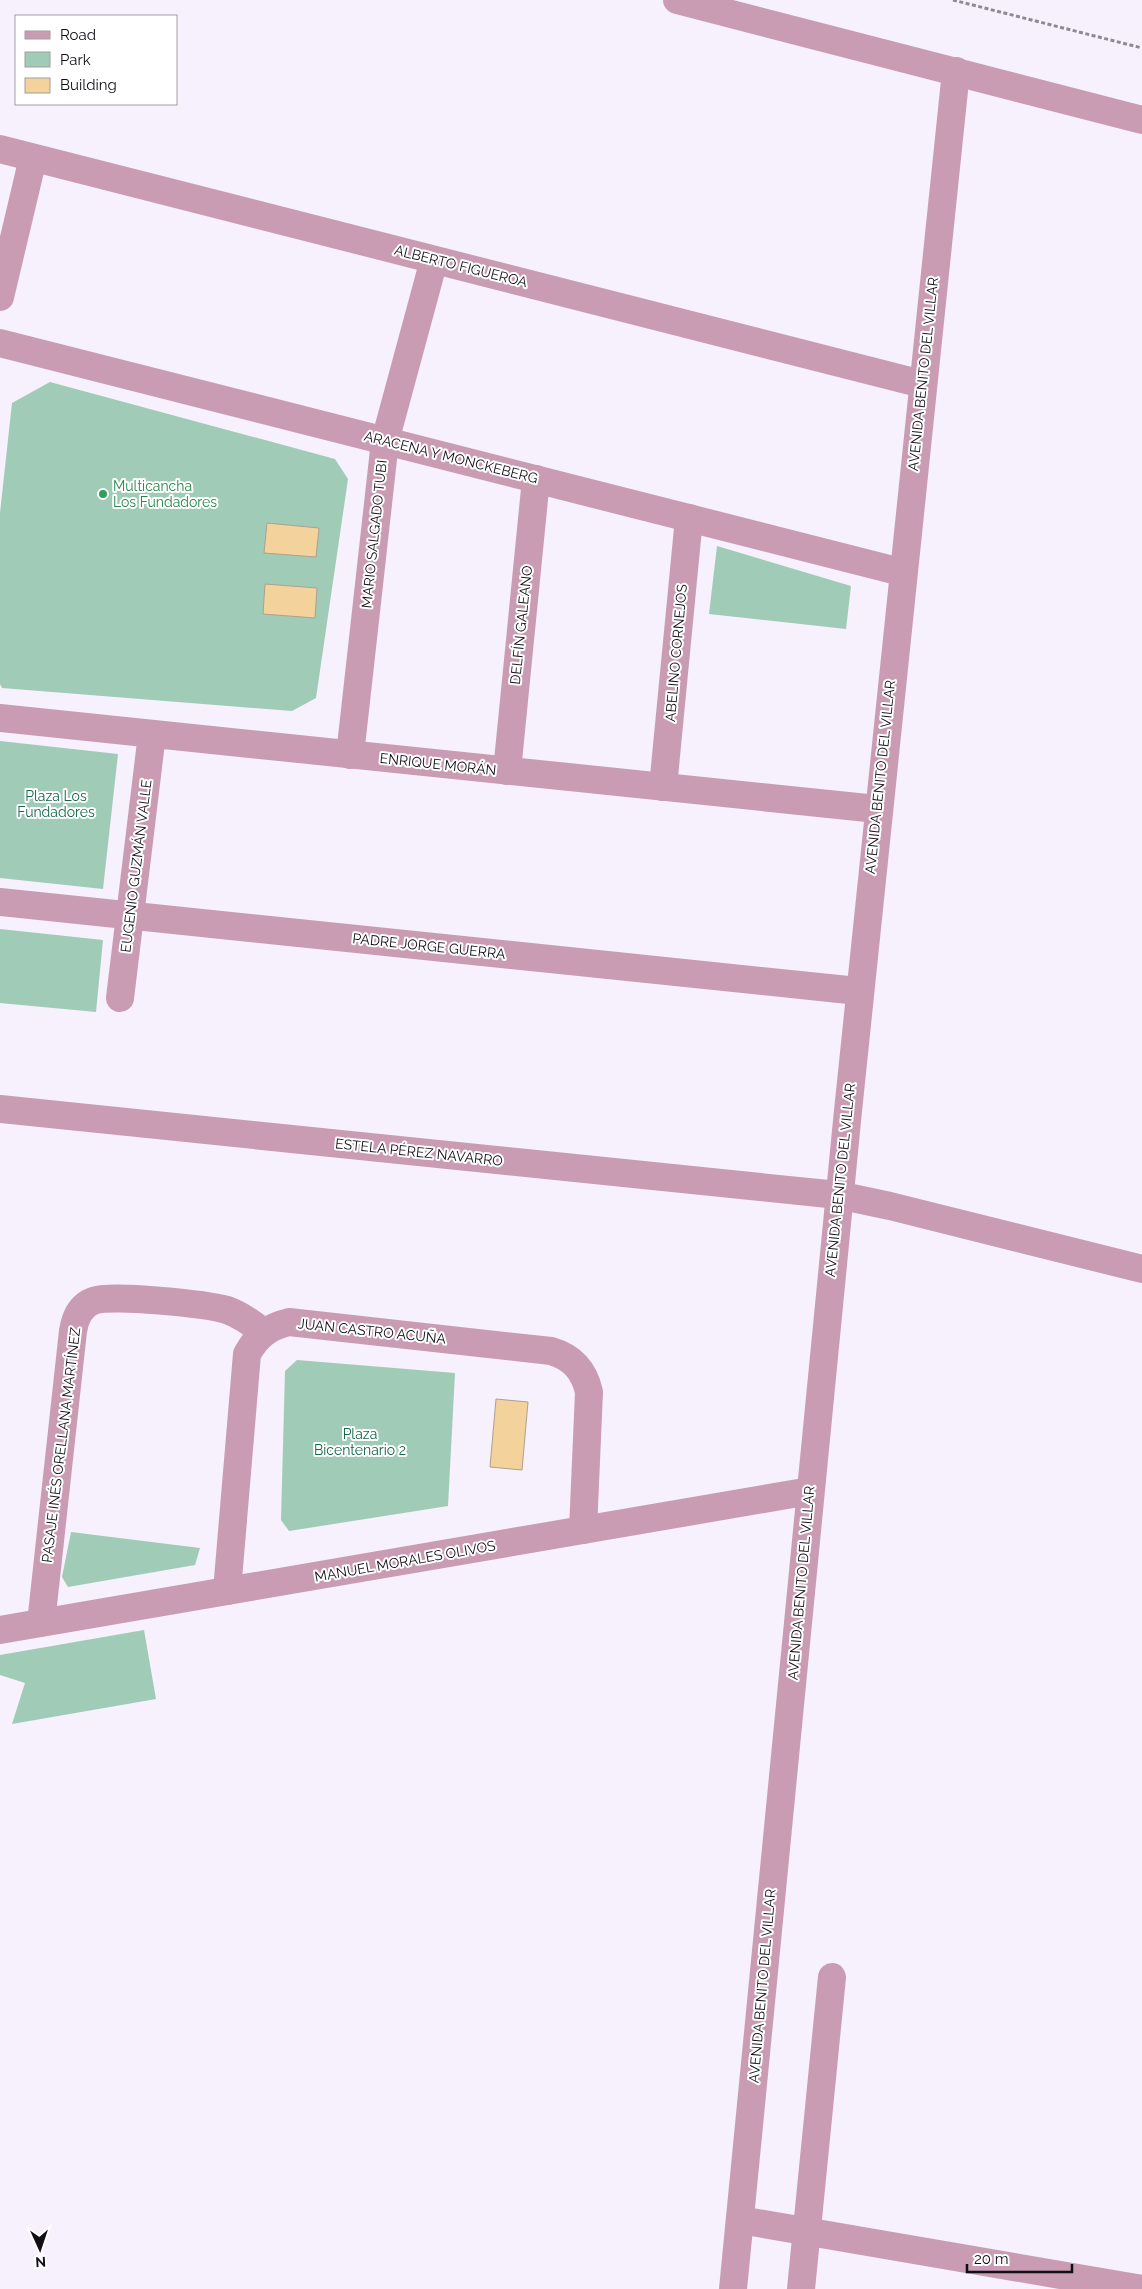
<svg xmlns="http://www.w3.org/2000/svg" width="1142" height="2289" font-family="Raleway,sans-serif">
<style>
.green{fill:#a0cbb7}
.building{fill:#f4d29b;stroke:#aca190}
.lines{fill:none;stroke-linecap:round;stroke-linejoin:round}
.path{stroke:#8e8a93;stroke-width:3;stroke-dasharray:4 2.5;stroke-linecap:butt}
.minor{stroke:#c99cb4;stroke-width:28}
.leisure-dot{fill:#2e9e5b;stroke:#fff;stroke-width:2}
.labels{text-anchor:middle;stroke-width:4;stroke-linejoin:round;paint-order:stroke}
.street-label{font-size:14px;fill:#110e15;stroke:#fff}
.leisure-label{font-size:14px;fill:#27864d;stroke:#fff;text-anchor:start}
.park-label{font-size:14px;fill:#16664a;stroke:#fff}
</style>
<rect width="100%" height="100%" fill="#f6f1fc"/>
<!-- green -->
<g class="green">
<polygon points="50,382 335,459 348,479 316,698 292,711 2,688 0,684 0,513 12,403"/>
<polygon points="717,546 851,586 846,629 709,614"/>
<polygon points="0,741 118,754 103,889 0,878"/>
<polygon points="0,929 103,940 96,1012 0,1003"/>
<polygon points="297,1360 455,1373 448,1506 289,1531 281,1520 285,1371"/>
<polygon points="71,1532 200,1548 195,1565 68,1587 62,1577"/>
<polygon points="144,1630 156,1699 12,1724 25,1683 0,1675 0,1655"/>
</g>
<!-- building -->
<g class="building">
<polygon points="267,523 319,528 316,557 264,553"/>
<polygon points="265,584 317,588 315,618 263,614"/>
<polygon points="496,1399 528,1402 522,1470 490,1467"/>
</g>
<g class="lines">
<!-- path -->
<polyline class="path" points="953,0 1142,48"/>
<!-- minor -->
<g class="minor">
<polyline points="677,0 1142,120"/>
<polyline points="0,149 922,384"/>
<polyline points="0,297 33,158"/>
<polyline points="0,343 901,572"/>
<polyline points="0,718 877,809"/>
<polyline points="350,755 385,441 434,260"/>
<polyline points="507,771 536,479"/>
<polyline points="663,787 689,518"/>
<polyline points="0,902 858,991"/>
<polyline points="120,998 152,734"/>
<polyline points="0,1109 838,1195 890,1206 1142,1269"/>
<path d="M227,1591L247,1354C257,1336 268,1327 289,1322L551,1351C572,1357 584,1370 589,1392L583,1530"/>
<path d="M41,1623L73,1331C75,1318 80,1306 93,1301C111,1294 207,1304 227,1310C241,1315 252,1323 263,1332"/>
<polyline points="0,1630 810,1491"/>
<polyline points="740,2220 1142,2289"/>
<path d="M733,2289C804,1549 876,810 956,71"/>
<polyline points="801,2289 832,1977"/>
</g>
</g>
<!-- markers -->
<circle class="leisure-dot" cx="103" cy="494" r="5"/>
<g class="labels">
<!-- street labels -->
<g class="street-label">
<text transform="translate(461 266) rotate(14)" y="5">ALBERTO FIGUEROA</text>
<text transform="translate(923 374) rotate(-84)" y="5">AVENIDA BENITO DEL VILLAR</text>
<text transform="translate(451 457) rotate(14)" y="5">ARACENA Y MONCKEBERG</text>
<text transform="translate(374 534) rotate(-84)" y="5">MARIO SALGADO TUBI</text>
<text transform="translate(521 625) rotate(-84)" y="5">DELFÍN GALEANO</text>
<text transform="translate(676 653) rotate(-85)" y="5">ABELINO CORNEJOS</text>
<text transform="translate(438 764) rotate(6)" y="5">ENRIQUE MORÁN</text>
<text transform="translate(880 777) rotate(-84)" y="5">AVENIDA BENITO DEL VILLAR</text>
<text transform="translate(136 866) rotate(-83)" y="5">EUGENIO GUZMÁN VALLE</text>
<text transform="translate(429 946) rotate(6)" y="5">PADRE JORGE GUERRA</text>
<text transform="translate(419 1152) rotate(6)" y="5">ESTELA PÉREZ NAVARRO</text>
<text transform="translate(840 1180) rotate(-84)" y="5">AVENIDA BENITO DEL VILLAR</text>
<text transform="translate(372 1331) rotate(6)" y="5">JUAN CASTRO ACUÑA</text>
<text transform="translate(61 1445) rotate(-83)" y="5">PASAJE INÉS ORELLANA MARTÍNEZ</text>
<text transform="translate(405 1561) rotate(-10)" y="5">MANUEL MORALES OLIVOS</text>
<text transform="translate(801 1583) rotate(-85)" y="5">AVENIDA BENITO DEL VILLAR</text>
<text transform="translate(762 1986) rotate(-85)" y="5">AVENIDA BENITO DEL VILLAR</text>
</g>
<!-- leisure labels -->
<g class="leisure-label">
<text x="113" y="491">Multicancha<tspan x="113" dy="16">Los Fundadores</tspan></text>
</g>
<!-- park labels -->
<g class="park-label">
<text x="56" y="801">Plaza Los<tspan x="56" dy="16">Fundadores</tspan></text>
<text x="360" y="1439">Plaza<tspan x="360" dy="16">Bicentenario 2</tspan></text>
</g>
</g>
<!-- legend -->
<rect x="15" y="15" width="162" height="90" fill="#ffffff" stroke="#a09fa1"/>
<rect x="25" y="31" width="25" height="8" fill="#c99cb4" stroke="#a09fa1"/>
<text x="60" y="40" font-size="15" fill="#110e15">Road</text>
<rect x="25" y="52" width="25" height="15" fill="#a0cbb7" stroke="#a09fa1"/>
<text x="60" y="65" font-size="15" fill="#110e15">Park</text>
<rect x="25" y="78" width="25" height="15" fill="#f4d29b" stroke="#a09fa1"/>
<text x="60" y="90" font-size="15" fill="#110e15">Building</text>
<!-- north arrow -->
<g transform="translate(40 2249) rotate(177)" stroke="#ffffff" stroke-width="4" paint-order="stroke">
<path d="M0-4L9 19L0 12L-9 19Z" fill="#110e15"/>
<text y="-8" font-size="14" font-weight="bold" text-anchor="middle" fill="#110e15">N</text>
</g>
<!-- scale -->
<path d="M967 2264v8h105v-8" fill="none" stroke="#110e15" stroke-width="2.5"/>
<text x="974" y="2264" font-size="15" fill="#110e15" stroke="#ffffff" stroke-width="4" paint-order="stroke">20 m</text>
</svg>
